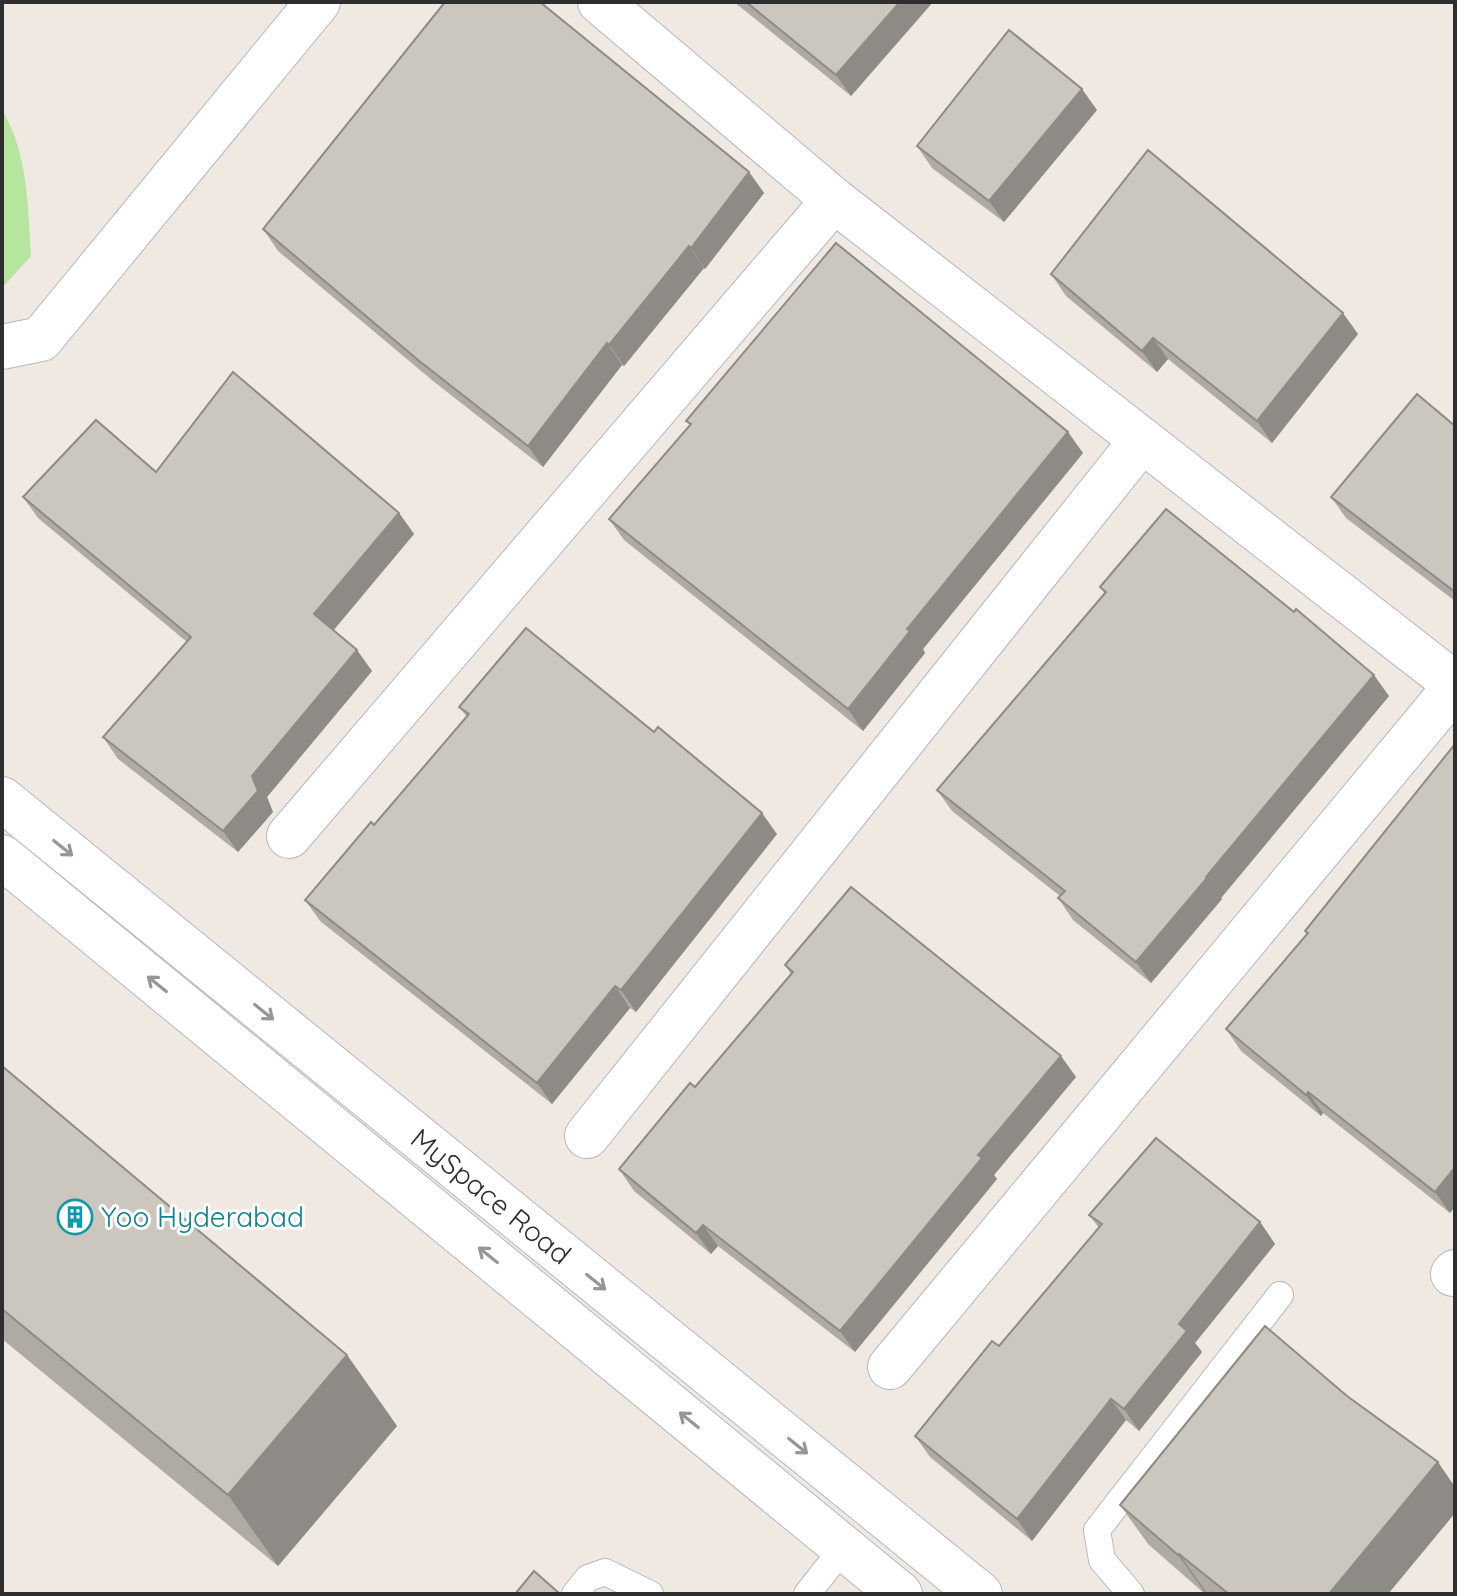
<svg xmlns="http://www.w3.org/2000/svg" width="1457" height="1596" font-family="Quicksand,sans-serif">
<style>
.green{fill:#b6e59e}
.lines{fill:none;stroke-linecap:round;stroke-linejoin:round}
.lane-casing{stroke:#b4b7c1;stroke-width:28}
.street-casing{stroke:#b4b7c1;stroke-width:46}
.secondary-casing{stroke:#b4b7c1;stroke-width:46}
.lane{stroke:#fff;stroke-width:26}
.street{stroke:#fff;stroke-width:44}
.secondary{stroke:#fff;stroke-width:44}
.wall{fill:#afaba4}
.shaded-wall{fill:#8e8b86}
.building{fill:#cbc7bf;stroke:#8e8b86;stroke-width:2}
.oneway{stroke:#969696}
.labels{text-anchor:middle;stroke-width:6;stroke-linejoin:round;paint-order:stroke}
.street-label{font-size:28px;fill:#2e2e2e;stroke:#fff}
.culture-label{font-size:28px;fill:#0d838f;stroke:#fff;text-anchor:start}
</style>
<rect width="100%" height="100%" fill="#efe9e1"/>
<!-- green -->
<path class="green" d="M2,110C28,152 28,208 31,256L2,288Z"/>
<g class="lines">
<!-- lane casing -->
<g class="lane-casing">
<g id="lane">
<polyline points="575,1594 588,1578 605,1572 650,1594"/>
<polyline points="807,1594 844,1547"/>
<polyline points="1131,1594 1102,1560 1097,1530 1280,1295"/>
</g>
</g>
<!-- street casing -->
<g class="street-casing">
<g id="street">
<polyline points="600,2 834,200 1455,684"/>
<polyline points="2,347 41,339 318,2"/>
<polyline points="289,836 834,200"/>
<polyline points="587,1136 1142,440"/>
<polyline points="1453,1274 1455,1272"/>
<polyline points="890,1367 1455,687"/>
</g>
</g>
<!-- secondary casing -->
<g class="secondary-casing">
<g id="secondary">
<path id="s1" d="M2,799L980,1594"/>
<polyline points="2,857 900,1594"/>
</g>
</g>
<!-- lane -->
<use href="#lane" class="lane"/>
<!-- street -->
<use href="#street" class="street"/>
<!-- secondary -->
<use href="#secondary" class="secondary"/>
</g>
<!-- wall -->
<g class="wall">
<polygon points="734,2 933,2 851,96"/>
<polygon points="1097,110 1004,222 932,168 917,146"/>
<polygon points="749,172 764,193 705,269 704,268 624,366 622,365 543,467 433,381 278,251 263,229"/>
<polygon points="1051,274 1358,334 1272,443 1168,359 1157,372 1066,296"/>
<polygon points="686,421 1083,453 923,649 925,653 863,731 624,540 609,519 690,425"/>
<polygon points="1455,426 1455,601 1346,518 1331,497"/>
<polygon points="156,472 399,513 414,534 334,630 372,671 267,797 273,812 238,852 118,759 103,737 187,642 38,518 23,497"/>
<polygon points="1100,587 1389,696 1221,898 1222,899 1151,983 1073,920 1058,898 1060,896 952,811 937,790 1105,594"/>
<polygon points="459,707 777,834 636,1012 630,1008 552,1104 320,921 305,900 374,825 467,717"/>
<polygon points="1455,744 1450,1213 1323,1113 1321,1116 1241,1051 1226,1029 1307,934 1305,931"/>
<polygon points="785,965 1076,1077 994,1175 997,1179 855,1352 718,1246 711,1254 634,1191 619,1169 695,1087 791,974"/>
<polygon points="2,1066 347,1355 397,1426 278,1566 2,1339"/>
<polygon points="1089,1215 1260,1222 1275,1244 1195,1343 1202,1352 1139,1431 1126,1420 1032,1541 930,1457 915,1436 999,1346 1099,1228"/>
<polygon points="1347,1396 1455,1487 1455,1513 1388,1594 1208,1594 1207,1593 1205,1594 1148,1544 1120,1505"/>
</g>
<!-- shaded-wall -->
<g class="shaded-wall">
<polygon points="900,2 933,2 851,96 836,75"/>
<polygon points="1082,89 1097,110 1004,222 989,201"/>
<polygon points="749,172 764,193 705,269 691,248"/>
<polygon points="689,246 704,268 624,366 609,345"/>
<polygon points="1343,313 1358,334 1272,443 1257,421"/>
<polygon points="1153,338 1168,359 1157,372 1142,351"/>
<polygon points="607,343 622,365 543,467 528,446"/>
<polygon points="1068,432 1083,453 923,649 925,653 863,731 848,709 907,629"/>
<polygon points="399,513 414,534 329,635 314,614"/>
<polygon points="357,650 372,671 267,797 273,812 238,852 223,831 252,776"/>
<polygon points="1374,675 1389,696 1221,898 1222,899 1151,983 1136,962"/>
<polygon points="762,813 777,834 636,1012 621,990"/>
<polygon points="615,986 630,1008 552,1104 537,1083"/>
<polygon points="1061,1056 1076,1077 994,1175 997,1179 855,1352 840,1331 978,1155"/>
<polygon points="1308,1092 1323,1113 1321,1116 1306,1095"/>
<polygon points="1455,1167 1455,1207 1450,1213 1435,1192"/>
<polygon points="1260,1222 1275,1244 1195,1343 1202,1352 1139,1431 1124,1409 1179,1324"/>
<polygon points="703,1225 718,1246 711,1254 696,1233"/>
<polygon points="347,1355 397,1426 278,1566 228,1495"/>
<polygon points="1111,1399 1126,1420 1032,1541 1017,1519"/>
<polygon points="1438,1462 1455,1487 1455,1513 1388,1594 1329,1594"/>
<polygon points="1179,1554 1207,1593 1206,1594 1178,1555"/>
</g>
<!-- building -->
<g class="building">
<polygon points="445,2 540,2 749,172 691,248 689,246 609,345 607,343 528,446 418,360 263,229"/>
<polygon points="746,2 900,2 836,75"/>
<polygon points="1009,30 1082,89 989,201 917,146"/>
<polygon points="1148,150 1343,313 1257,421 1153,338 1142,351 1051,274"/>
<polygon points="836,243 1068,432 907,629 910,631 848,709 609,519 691,424 686,421"/>
<polygon points="233,372 399,513 314,614 357,650 252,776 258,791 223,831 103,737 191,637 23,497 96,420 156,472"/>
<polygon points="1417,394 1455,426 1455,592 1331,497"/>
<polygon points="1166,509 1294,612 1296,609 1374,675 1206,877 1207,878 1136,962 1058,898 1065,891 937,790 1106,592 1100,587"/>
<polygon points="526,628 654,732 658,727 762,813 621,990 615,986 537,1083 305,900 371,822 374,825 469,714 459,707"/>
<polygon points="1455,744 1455,1167 1435,1192 1308,1092 1306,1095 1226,1029 1308,933 1305,931"/>
<polygon points="851,887 1061,1056 978,1155 982,1158 840,1331 703,1225 696,1233 619,1169 690,1083 695,1087 793,972 785,965"/>
<polygon points="2,1066 347,1355 228,1495 2,1309"/>
<polygon points="1156,1138 1260,1222 1179,1324 1187,1331 1124,1409 1111,1399 1017,1519 915,1436 992,1341 999,1346 1102,1224 1089,1215"/>
<polygon points="1265,1326 1347,1396 1438,1462 1329,1594 1229,1594 1179,1554 1178,1555 1120,1505"/>
<polygon points="534,1571 560,1594 515,1594"/>
</g>
<!-- one-way arrows -->
<defs><path id="oneway-shaft" d="M-6 0H5M1.5-3L5.5 0L1.5 3" fill="none" stroke-width="1.6" stroke-linecap="round" stroke-linejoin="round" transform="scale(2)"/></defs>
<g class="oneway">
<use href="#oneway-shaft" transform="translate(63 848) rotate(39)"/>
<use href="#oneway-shaft" transform="translate(157 984) rotate(-141)"/>
<use href="#oneway-shaft" transform="translate(264 1012) rotate(39)"/>
<use href="#oneway-shaft" transform="translate(488 1255) rotate(-141)"/>
<use href="#oneway-shaft" transform="translate(596 1282) rotate(39)"/>
<use href="#oneway-shaft" transform="translate(689 1420) rotate(-141)"/>
<use href="#oneway-shaft" transform="translate(798 1446) rotate(39)"/>
</g>
<!-- icons -->
<defs>
<g id="building-ring" transform="scale(1.8)"><circle r="9.5" fill="#fff" stroke="#0f9aa8" stroke-width="1.5"/><path d="M-4-6H4V6H1V3H-1V6H-4ZM-2.5-4.3h1.7v1.8h-1.7ZM.8-4.3h1.7v1.8H.8ZM-2.5-1h1.7V.8h-1.7ZM.8-1h1.7V.8H.8Z" fill="#0f9aa8"/></g>
</defs>
<g fill-rule="evenodd">
<use href="#building-ring" x="75" y="1217"/>
</g>
<g class="labels">
<!-- street labels -->
<g class="street-label">
<text dy="10" stroke="none"><textPath href="#s1" startOffset="630">MySpace Road</textPath></text>
</g>
<!-- culture labels -->
<g class="culture-label">
<text x="101" y="1227">Yoo Hyderabad</text>
</g>
</g>
<!-- border -->
<rect width="1457" height="1596" fill="none" stroke="#2e2e2e" stroke-width="8"/>
</svg>
